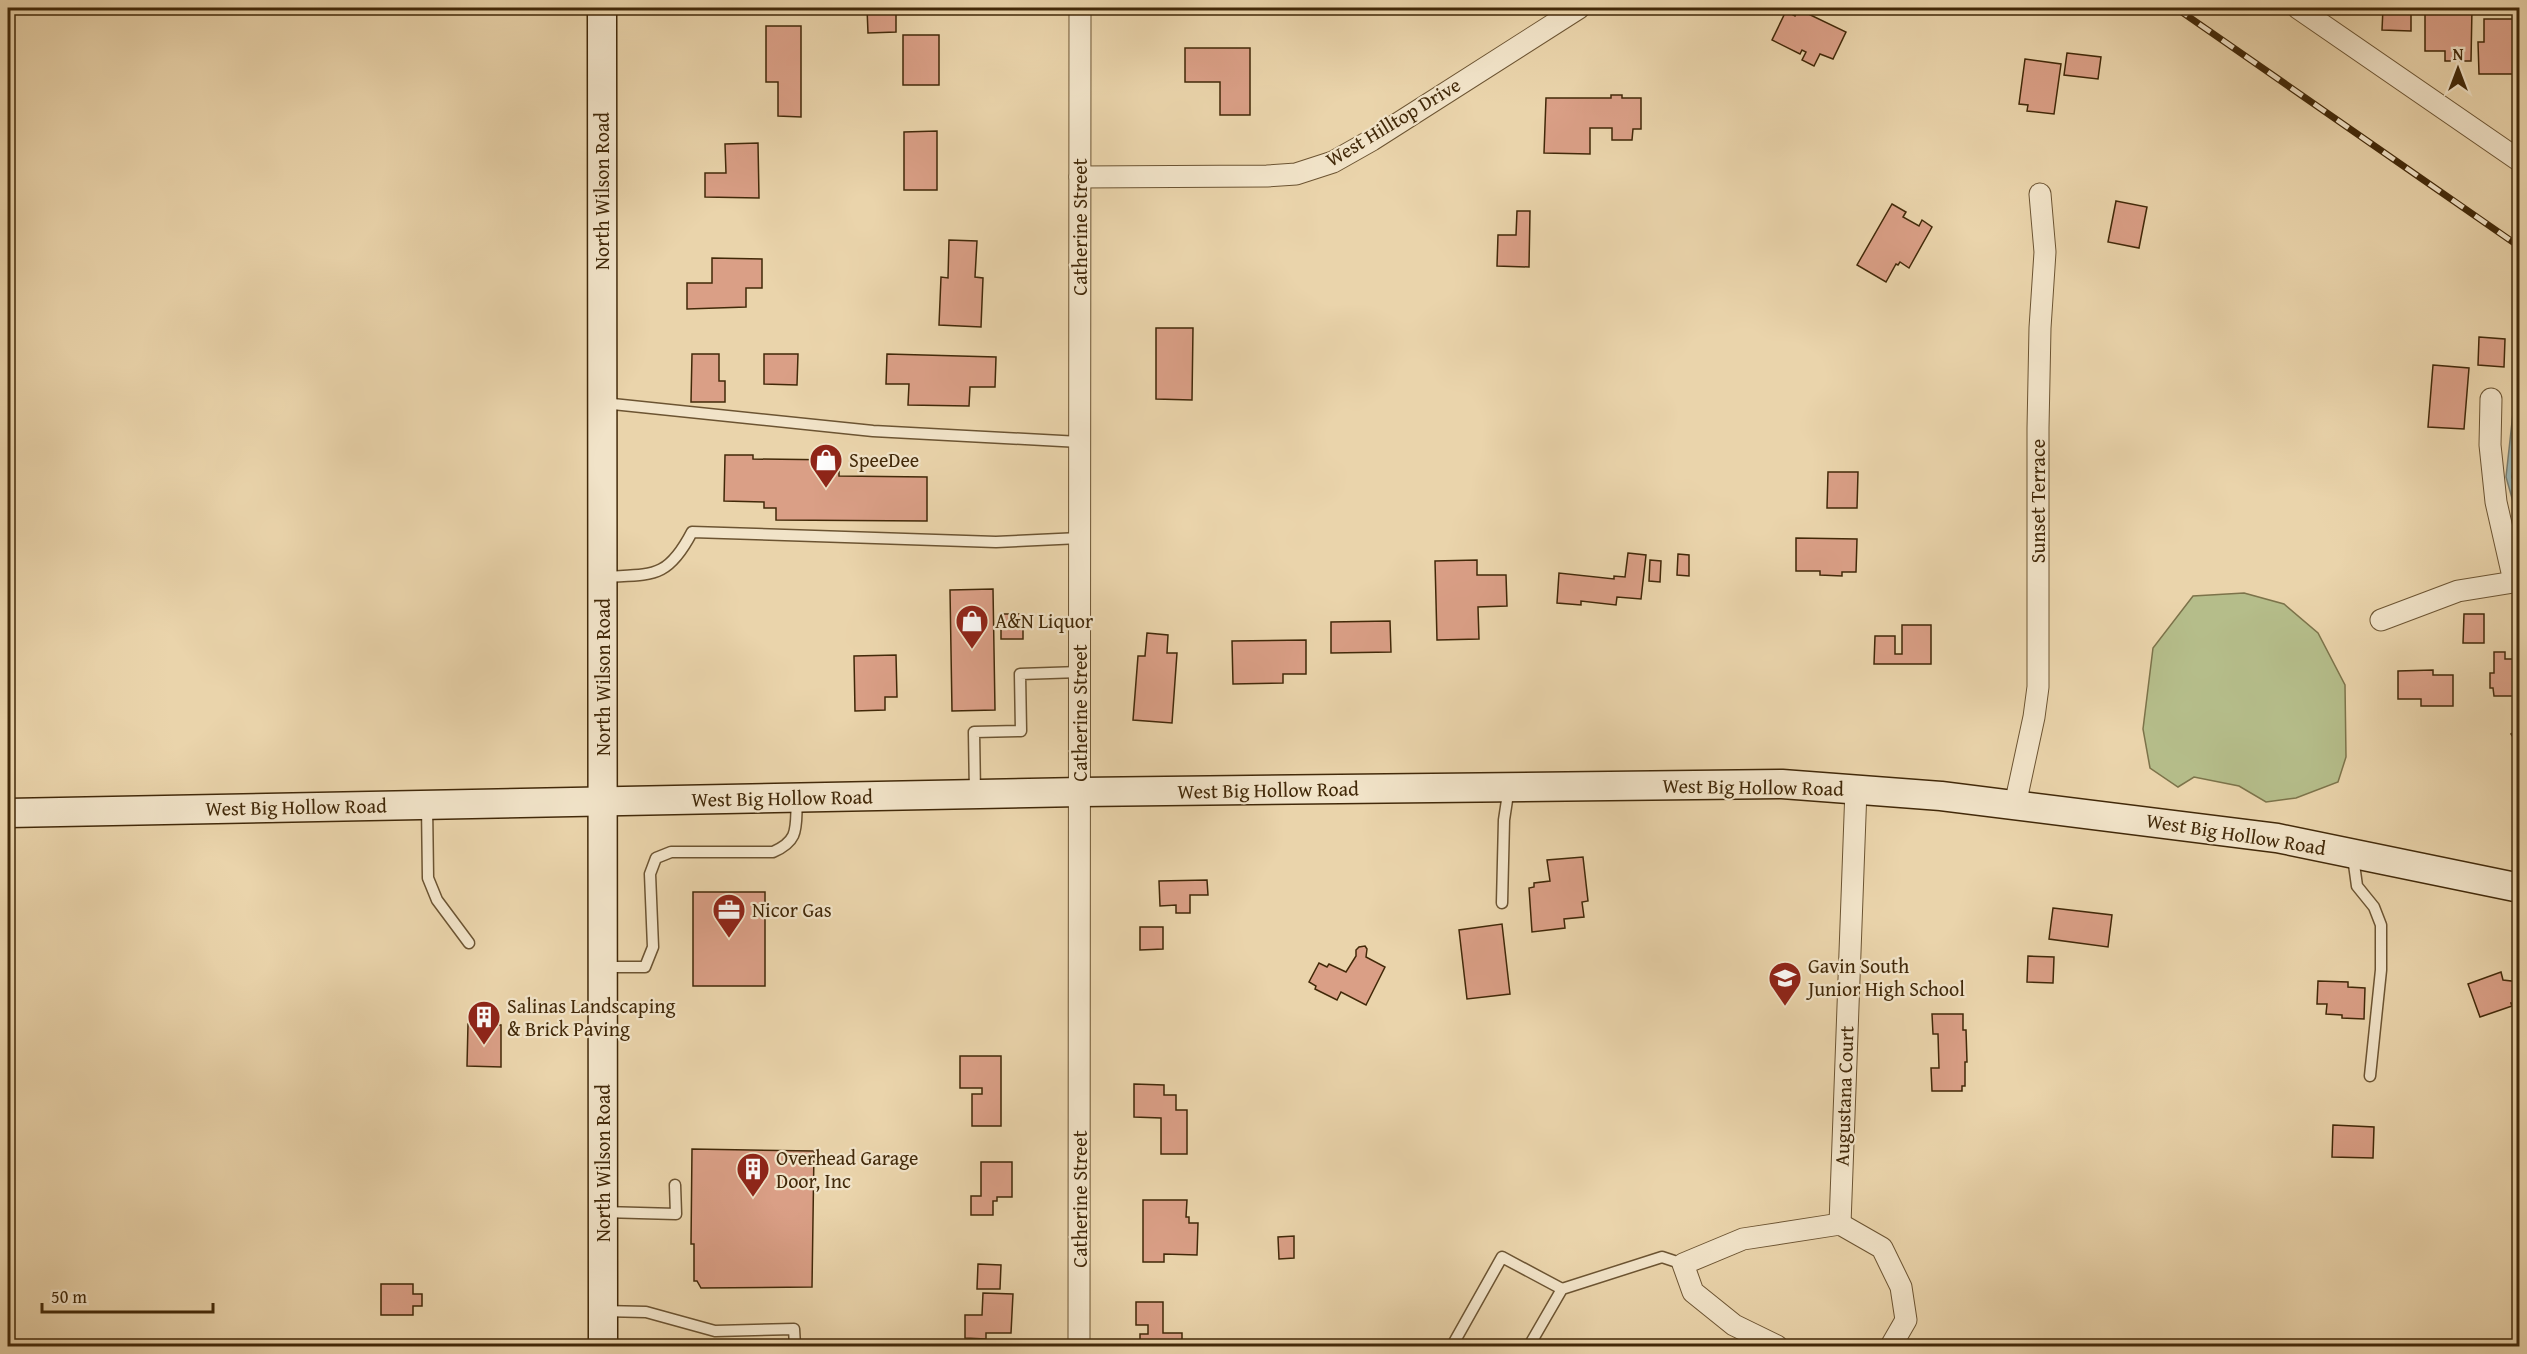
<svg xmlns="http://www.w3.org/2000/svg" width="2527" height="1354" font-family="'Gentium Book Plus',serif">
<style>
.green{fill:#b5bd8a;stroke:#7c734a;stroke-width:1.5}
.water{fill:#9cb5b4;stroke:#787d70;stroke-width:1.5}
.lines{fill:none;stroke-linecap:round;stroke-linejoin:round}
.shore{stroke:#6f6f5e;stroke-width:1.5}
.building{fill:#da9f86;stroke:#422909;stroke-width:1.5}
.lane-casing{stroke:#6c5432;stroke-width:13}
.street-casing{stroke:#6c5432;stroke-width:23}
.secondary-casing{stroke:#422909;stroke-width:31}
.lane{stroke:#f1e3c8;stroke-width:10}
.street{stroke:#f1e3c8;stroke-width:21}
.secondary{stroke:#f1e3c8;stroke-width:28}
.rail-casing{stroke:#422909;stroke-width:7}
.rail{stroke:#f1e3c8;stroke-width:4.5;stroke-dasharray:14;stroke-linecap:butt}
.labels{text-anchor:middle;stroke-width:4.5;stroke-linejoin:round;paint-order:stroke}
.street-label{font-size:20px;fill:#422909;stroke:#f1e3c8}
.poi-label{font-size:20px;fill:#422909;stroke:#f1e3c8;text-anchor:start}
</style>
<rect width="100%" height="100%" fill="#ead4ab"/>
<filter id="stains"><feTurbulence type="fractalNoise" baseFrequency=".00333" numOctaves="4"/><feColorMatrix values="0 0 0 0 .2 0 0 0 0 .09 0 0 0 0 .02 0 0 0 .5 -.17"/></filter>
<radialGradient id="worn" r=".72"><stop offset=".6" stop-color="#630" stop-opacity="0"/><stop offset="1" stop-color="#630" stop-opacity=".3"/></radialGradient>
<!-- green -->
<polygon class="green" points="2244,593 2284,604 2318,633 2345,685 2346,757 2338,782 2296,798 2266,802 2239,786 2194,777 2178,787 2150,768 2143,729 2153,648 2193,596"/>
<!-- water -->
<polygon class="water" points="2519,406 2519,523 2506,477 2513,413"/>
<g class="lines">
<!-- shore -->
<polyline class="shore" points="2520,415 2512,477 2520,502"/>
</g>
<!-- building -->
<g class="building">
<polygon points="867,8 896,8 896,32 868,33"/>
<polygon points="2383,8 2411,8 2411,31 2382,30"/>
<polygon points="2425,8 2472,8 2471,61 2445,61 2445,51 2425,51"/>
<polygon points="1798,9 1846,32 1833,59 1820,54 1814,66 1802,60 1806,52 1802,50 1800,54 1772,40 1786,11 1795,16"/>
<polygon points="2484,19 2520,19 2520,62 2513,62 2513,74 2479,74 2478,42 2484,42"/>
<polygon points="766,26 801,26 801,117 778,116 778,82 766,82"/>
<rect x="903" y="35" width="36" height="50"/>
<polygon points="1185,48 1250,48 1250,115 1220,115 1220,82 1185,82"/>
<polygon points="2067,53 2101,57 2098,79 2064,75"/>
<polygon points="2025,59 2061,64 2054,114 2027,111 2028,105 2019,104"/>
<polygon points="1611,95 1622,95 1622,98 1641,98 1641,129 1633,129 1632,140 1612,140 1612,128 1590,128 1590,154 1544,153 1546,98 1611,98"/>
<polygon points="937,131 937,190 904,190 904,132"/>
<polygon points="758,143 759,198 705,197 705,173 726,173 725,144"/>
<polygon points="2116,201 2147,207 2139,248 2108,242"/>
<polygon points="1892,204 1906,212 1903,217 1919,226 1922,220 1932,227 1909,268 1900,262 1898,265 1896,264 1886,282 1857,265"/>
<polygon points="1517,211 1530,211 1529,267 1497,266 1498,235 1516,235"/>
<polygon points="949,240 977,241 975,277 983,278 981,327 939,325 941,277 948,278"/>
<polygon points="712,258 762,259 762,288 746,288 746,307 687,309 687,283 712,283"/>
<polygon points="1156,328 1193,328 1192,400 1156,399"/>
<polygon points="2479,337 2505,339 2504,367 2478,365"/>
<polygon points="692,354 719,354 719,381 725,381 725,402 691,402"/>
<polygon points="764,354 798,354 797,385 764,384"/>
<polygon points="887,354 996,357 995,387 970,387 969,406 908,405 909,384 886,384"/>
<polygon points="2433,365 2469,368 2464,429 2428,427"/>
<polygon points="725,455 753,455 753,459 839,460 839,476 927,477 927,521 776,520 776,508 764,508 764,502 724,501"/>
<polygon points="1828,472 1858,472 1857,508 1827,508"/>
<polygon points="1796,538 1857,539 1856,572 1842,572 1842,576 1820,575 1820,571 1796,571"/>
<polygon points="1628,553 1646,555 1641,599 1617,597 1616,605 1581,601 1581,605 1557,603 1559,573 1614,579 1614,576 1625,577"/>
<polygon points="1678,554 1689,555 1689,576 1677,575"/>
<polygon points="1477,560 1477,575 1506,575 1507,606 1478,607 1479,639 1437,640 1435,561"/>
<polygon points="1650,560 1661,561 1660,582 1649,581"/>
<polygon points="993,589 995,710 952,711 950,590"/>
<rect x="1001" y="614" width="22" height="25"/>
<polygon points="2464,614 2484,614 2484,643 2463,643"/>
<polygon points="1390,621 1391,652 1331,653 1331,622"/>
<polygon points="1902,625 1931,625 1931,664 1874,664 1875,636 1895,636 1895,654 1902,654"/>
<polygon points="1147,633 1168,635 1167,653 1177,653 1172,723 1133,720 1138,656 1145,656"/>
<polygon points="1306,640 1306,674 1283,674 1283,683 1233,684 1232,641"/>
<polygon points="2494,652 2505,652 2505,659 2520,659 2520,696 2494,696 2493,688 2490,688 2490,673 2494,673"/>
<polygon points="896,655 897,697 885,697 885,710 855,711 854,656"/>
<polygon points="2433,670 2433,675 2453,675 2453,706 2421,706 2421,699 2398,699 2398,671"/>
<polygon points="2520,728 2520,744 2518,745 2511,734"/>
<polygon points="1583,857 1588,901 1582,902 1584,917 1564,919 1565,928 1532,932 1529,888 1534,887 1534,883 1550,881 1547,860"/>
<polygon points="1207,880 1208,895 1190,895 1190,913 1176,913 1176,905 1160,906 1159,881"/>
<rect x="693" y="892" width="72" height="94"/>
<polygon points="2053,908 2112,915 2108,947 2049,939"/>
<polygon points="1502,924 1510,994 1467,999 1459,930"/>
<polygon points="1140,927 1163,927 1163,949 1140,950"/>
<polygon points="1365,946 1367,949 1366,957 1385,967 1366,1005 1341,992 1337,1000 1315,989 1316,986 1309,982 1319,963 1327,967 1329,964 1346,972 1356,956 1356,950 1359,947"/>
<polygon points="2028,956 2054,957 2053,983 2027,982"/>
<polygon points="2501,972 2503,980 2520,982 2520,1004 2511,1003 2512,1006 2480,1017 2468,984"/>
<polygon points="2318,981 2348,982 2348,987 2365,988 2364,1019 2342,1018 2342,1015 2326,1014 2327,1004 2317,1004"/>
<polygon points="1932,1014 1963,1014 1963,1030 1966,1030 1967,1062 1965,1062 1965,1086 1962,1086 1962,1091 1932,1091 1931,1068 1939,1068 1938,1034 1933,1034"/>
<polygon points="468,1024 501,1025 501,1067 467,1066"/>
<polygon points="960,1056 1001,1056 1001,1126 972,1126 972,1094 982,1094 982,1088 960,1088"/>
<polygon points="1134,1084 1164,1085 1164,1095 1176,1095 1176,1110 1187,1110 1187,1154 1161,1154 1161,1118 1134,1117"/>
<polygon points="2333,1125 2374,1127 2373,1158 2332,1157"/>
<polygon points="692,1149 814,1151 812,1287 701,1288 697,1281 694,1281 694,1244 691,1244"/>
<polygon points="981,1162 1012,1162 1012,1197 997,1197 997,1201 993,1201 993,1215 971,1215 971,1196 981,1196"/>
<polygon points="1143,1200 1187,1200 1186,1217 1189,1217 1189,1223 1198,1223 1197,1255 1164,1254 1164,1262 1143,1262"/>
<polygon points="1294,1236 1294,1258 1279,1259 1278,1237"/>
<polygon points="978,1264 1001,1265 1000,1289 977,1289"/>
<polygon points="381,1284 413,1284 413,1294 422,1294 422,1306 413,1306 413,1315 381,1315"/>
<polygon points="983,1293 1013,1294 1011,1333 986,1333 986,1339 965,1338 965,1315 982,1315"/>
<polygon points="1136,1302 1163,1302 1163,1333 1182,1333 1182,1346 1140,1346 1140,1334 1148,1334 1148,1325 1136,1325"/>
</g>
<g class="lines">
<!-- lane casing -->
<g class="lane-casing">
<g id="lane">
<polyline points="603,403 873,431 1080,442"/>
<path d="M603,577C652,574 667,580 692,532L996,542L1080,538"/>
<polyline points="975,794 974,732 1021,731 1020,674 1080,672"/>
<polyline points="427,805 428,878 437,900 469,943"/>
<polyline points="2353,857 2357,886 2374,907 2381,925 2381,970 2370,1076"/>
<polyline points="1502,903 1504,820 1509,787"/>
<path d="M603,967H645L653,947L650,874L656,858L671,852H773C801,840 795,826 797,799"/>
<polyline points="603,1212 676,1214 675,1185"/>
<polyline points="603,1311 646,1312 715,1331 794,1329 795,1346"/>
<polyline points="1452,1346 1502,1257 1562,1289"/>
<polyline points="1529,1346 1562,1289 1662,1257 1683,1264"/>
</g>
</g>
<!-- street casing -->
<g class="street-casing">
<g id="street">
<polyline points="2298,8 2520,161"/>
<polyline points="1080,177 1267,176 1296,174 1333,162 1372,140 1579,8"/>
<polyline points="2491,399 2490,445 2496,502 2514,581"/>
<polyline points="2381,620 2458,591 2520,581"/>
<polyline points="2015,805 2034,717 2038,687 2038,428 2040,328 2045,252 2040,194"/>
<polyline points="1840,1224 1856,789"/>
<polyline points="1079,1346 1080,8"/>
<polyline points="1777,1346 1734,1325 1693,1292 1683,1264 1743,1239 1840,1224 1882,1248 1901,1287 1906,1320 1891,1346"/>
</g>
</g>
<!-- secondary casing -->
<g class="secondary-casing">
<g id="secondary">
<polyline points="602,8 603,1346"/>
<polyline points="8,813 1081,792 1782,784 1941,796 2277,838 2520,888"/>
</g>
</g>
<!-- lane -->
<use href="#lane" class="lane"/>
<!-- street -->
<use href="#street" class="street"/>
<!-- secondary -->
<use href="#secondary" class="secondary"/>
<!-- rail casing -->
<g class="rail-casing">
<polyline id="rail" points="2176,8 2520,247"/>
</g>
<!-- rail -->
<use href="#rail" class="rail"/>
</g>
<!-- icons -->
<defs>
<g id="shop-pin" transform="scale(1.725)"><path d="M0 17L-7.5 6A9.5 9.5 0 1 1 7.5 6Z" fill="#8f2418" stroke="#f1e3c8"/><path d="M-5-2.5h2.3a2.7 3.5 0 0 1 5.4 0H5L5.5 6h-11ZM-1.5-2.5h3a1.5 2.3 0 0 0-3 0Z" fill="#fff"/></g>
<g id="office-pin" transform="scale(1.725)"><path d="M0 17L-7.5 6A9.5 9.5 0 1 1 7.5 6Z" fill="#8f2418" stroke="#f1e3c8"/><path d="M-6-3h4V-5.5h4V-3h4V5H-6ZM-1-4.5V-3h2v-1.5ZM-6 0V1H6V0Z" fill="#fff"/></g>
<g id="school-pin" transform="scale(1.725)"><path d="M0 17L-7.5 6A9.5 9.5 0 1 1 7.5 6Z" fill="#8f2418" stroke="#f1e3c8"/><path d="M0-5L7-2L0 1L-7-2ZM-4 1L0 2.5L4 1V4Q0 6-4 4Z" fill="#fff"/></g>
<g id="building-pin" transform="scale(1.725)"><path d="M0 17L-7.5 6A9.5 9.5 0 1 1 7.5 6Z" fill="#8f2418" stroke="#f1e3c8"/><path d="M-4-6H4V6H1V3H-1V6H-4ZM-2.5-4.3h1.7v1.8h-1.7ZM.8-4.3h1.7v1.8H.8ZM-2.5-1h1.7V.8h-1.7ZM.8-1h1.7V.8H.8Z" fill="#fff"/></g>
</defs>
<g fill-rule="evenodd">
<use href="#shop-pin" x="826" y="460"/>
<use href="#shop-pin" x="972" y="621"/>
<use href="#office-pin" x="729" y="910"/>
<use href="#school-pin" x="1785" y="978"/>
<use href="#building-pin" x="484" y="1017"/>
<use href="#building-pin" x="753" y="1169"/>
</g>
<g class="labels">
<!-- street labels -->
<g class="street-label">
<text transform="translate(1393 122) rotate(-31)" y="7">West Hilltop Drive</text>
<text transform="translate(602 191) rotate(-90)" y="7">North Wilson Road</text>
<text transform="translate(1080 227) rotate(-90)" y="7">Catherine Street</text>
<text transform="translate(2038 501) rotate(-90)" y="7">Sunset Terrace</text>
<text transform="translate(603 677) rotate(-90)" y="7">North Wilson Road</text>
<text transform="translate(1080 713) rotate(-90)" y="7">Catherine Street</text>
<text transform="translate(1753 787) rotate(1)" y="7">West Big Hollow Road</text>
<text transform="translate(1268 790) rotate(-1)" y="7">West Big Hollow Road</text>
<text transform="translate(782 798) rotate(-1)" y="7">West Big Hollow Road</text>
<text transform="translate(296 807) rotate(-1)" y="7">West Big Hollow Road</text>
<text transform="translate(2236 834) rotate(9)" y="7">West Big Hollow Road</text>
<text transform="translate(1844 1096) rotate(-88)" y="7">Augustana Court</text>
<text transform="translate(603 1163) rotate(-90)" y="7">North Wilson Road</text>
<text transform="translate(1080 1199) rotate(-90)" y="7">Catherine Street</text>
</g>
<!-- poi labels -->
<g class="poi-label">
<text x="849" y="467">SpeeDee</text>
<text x="995" y="628">A&amp;N Liquor</text>
<text x="752" y="917">Nicor Gas</text>
<text x="1808" y="973">Gavin South<tspan x="1808" dy="23">Junior High School</tspan></text>
<text x="507" y="1013">Salinas Landscaping<tspan x="507" dy="23">&amp; Brick Paving</tspan></text>
<text x="776" y="1165">Overhead Garage<tspan x="776" dy="23">Door, Inc</tspan></text>
</g>
</g>
<!-- margin -->
<rect width="2527" height="1354" fill="none" stroke="#ead4ab" stroke-width="30"/>
<rect x="9" y="9" width="2509" height="1336" fill="none" stroke="#422909" stroke-width="3"/>
<rect x="15" y="15" width="2497" height="1324" fill="none" stroke="#422909" stroke-width="1.5"/>
<!-- north arrow -->
<g transform="translate(2458 69)" stroke="#f1e3c8" stroke-width="4.5" paint-order="stroke">
<path d="M0-4.5L10 22L0 15L-10 22Z" fill="#422909"/>
<text y="-9" font-size="16" font-weight="bold" text-anchor="middle" fill="#422909">N</text>
</g>
<!-- scale -->
<path d="M42 1303v9h171v-9" fill="none" stroke="#422909" stroke-width="3"/>
<text x="51" y="1303" font-size="18" fill="#422909" stroke="#f1e3c8" stroke-width="4.5" paint-order="stroke">50 m</text>
<rect width="100%" height="100%" filter="url(#stains)"/>
<rect width="100%" height="100%" fill="url(#worn)"/>
</svg>
